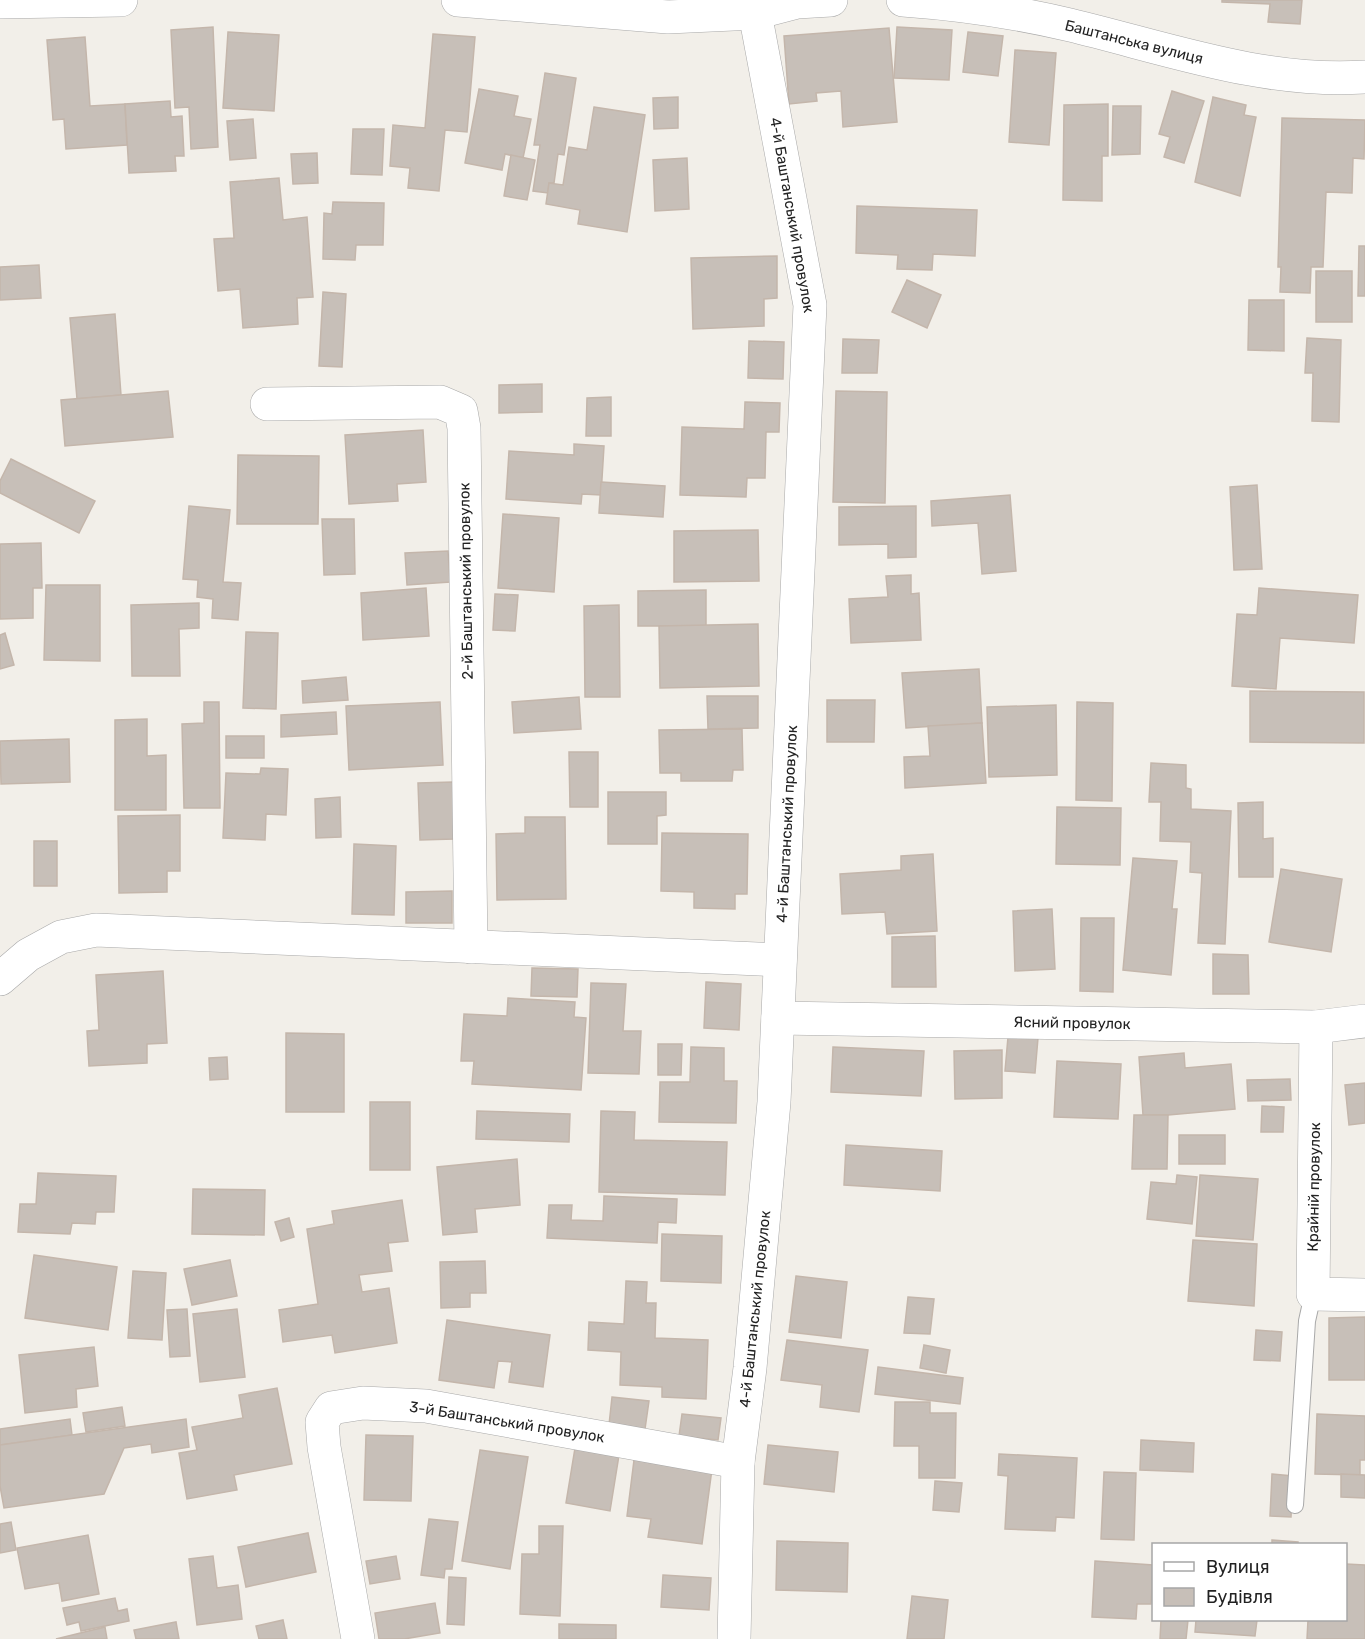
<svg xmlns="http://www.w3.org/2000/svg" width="1365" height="1639" font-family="Rubik,sans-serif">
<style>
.building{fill:#c7bfb8;stroke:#c4b6ab;stroke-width:1.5}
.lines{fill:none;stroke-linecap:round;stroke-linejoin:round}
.service-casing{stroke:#a9a9a9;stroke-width:18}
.minor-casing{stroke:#a9a9a9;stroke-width:34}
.service{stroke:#fff;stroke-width:16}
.minor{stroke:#fff;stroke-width:33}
.labels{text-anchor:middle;stroke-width:6;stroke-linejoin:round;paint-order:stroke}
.street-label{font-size:15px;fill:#222;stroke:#fff}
</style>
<rect width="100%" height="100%" fill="#f2efe9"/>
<!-- building -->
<g class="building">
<polygon points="1222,0 1302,0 1300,24 1268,22 1270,4 1222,2"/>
<polygon points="213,27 218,147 191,149 189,107 175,108 171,30"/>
<polygon points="897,27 952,30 949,80 894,78"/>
<polygon points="889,28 897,122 843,127 841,91 816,93 817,101 789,104 784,36"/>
<polygon points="228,32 279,35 274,111 223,108"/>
<polygon points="968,32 1003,36 998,76 963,72"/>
<polygon points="433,34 475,37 467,132 445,130 439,191 408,188 410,168 390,166 393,125 425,128"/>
<polygon points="85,37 90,106 125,104 127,145 66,149 64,119 53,120 47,40"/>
<polygon points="1015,50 1056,53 1049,145 1009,142"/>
<polygon points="545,73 576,78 564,155 558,154 554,183 549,183 548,193 533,191 540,145 534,145"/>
<polygon points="479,89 518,96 514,116 531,119 523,158 505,154 502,170 465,163"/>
<polygon points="1172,91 1204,101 1184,163 1164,157 1170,137 1159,134"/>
<polygon points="678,97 678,128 654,129 653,98"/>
<polygon points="1213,97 1246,105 1244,115 1256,117 1240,196 1195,182"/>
<polygon points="170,101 171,117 182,116 184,156 175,156 176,171 129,173 125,104"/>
<polygon points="1108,104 1108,156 1102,156 1102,201 1063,200 1064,105"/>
<polygon points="1113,106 1141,106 1140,154 1112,155"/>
<polygon points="594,107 645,115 627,232 578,224 580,210 546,204 549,183 563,185 569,147 587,150"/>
<polygon points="1282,118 1365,120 1364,159 1353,158 1352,193 1326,192 1323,267 1311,267 1310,293 1280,292 1281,267 1278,267"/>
<polygon points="253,119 256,158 230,160 227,121"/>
<polygon points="353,129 384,129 382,175 351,174"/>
<polygon points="317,153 318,183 293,184 291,154"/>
<polygon points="511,155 535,160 527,200 504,196"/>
<polygon points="687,158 689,209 655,211 653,160"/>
<polygon points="279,178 283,220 307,217 313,297 297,298 298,324 243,328 240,289 218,291 214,239 234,238 230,182"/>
<polygon points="333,202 384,203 383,245 356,245 355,260 323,259 324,213 332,214"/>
<polygon points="857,206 977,210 975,256 933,254 932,270 897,269 898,255 856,253"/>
<polygon points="1359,246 1365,246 1365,296 1358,296"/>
<polygon points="777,256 777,298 764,299 764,326 693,329 691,258"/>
<polygon points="39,265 41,298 0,300 0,267"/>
<rect x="1316" y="271" width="36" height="51"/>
<polygon points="907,280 941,295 927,328 892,312"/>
<polygon points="323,292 346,294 342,367 319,366"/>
<polygon points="1249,300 1284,300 1284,351 1248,350"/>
<polygon points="115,314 121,395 77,399 70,318"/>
<polygon points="1307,338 1341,340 1339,422 1312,421 1313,373 1305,373"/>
<polygon points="843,339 879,340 877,373 842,373"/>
<polygon points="749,341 784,342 783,379 748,378"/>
<polygon points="542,384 542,412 499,413 499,385"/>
<polygon points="168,391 173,437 65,446 61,400"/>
<polygon points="836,391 887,392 885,503 833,502"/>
<polygon points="611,397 611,436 586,436 587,398"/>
<polygon points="745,402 780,403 779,432 766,432 765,478 747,478 746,497 680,495 682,427 744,429"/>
<polygon points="423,430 426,482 397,484 398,501 349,504 345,435"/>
<polygon points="574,444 604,446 601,495 582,494 581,504 506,499 509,451 574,455"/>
<polygon points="238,455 319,456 318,524 237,524"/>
<polygon points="11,459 95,501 79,533 0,493 0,481"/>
<polygon points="601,482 665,486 663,517 599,513"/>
<polygon points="1257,485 1262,569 1234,570 1230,487"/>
<polygon points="1010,495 1016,571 982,574 978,523 932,526 931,501"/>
<polygon points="189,506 230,510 223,582 241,583 238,620 212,618 213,599 197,597 198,580 183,579"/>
<polygon points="916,506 916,557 888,558 888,544 839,545 839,507"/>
<polygon points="503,514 559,518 554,592 498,588"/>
<polygon points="322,519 354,519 355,574 324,575"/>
<polygon points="758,530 759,581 674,582 674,531"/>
<polygon points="41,543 42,588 33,588 33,618 0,619 0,544"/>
<polygon points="448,551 450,582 407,585 405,553"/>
<polygon points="911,575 911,594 919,593 921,640 851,643 849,599 888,597 886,576"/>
<polygon points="46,585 100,585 100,661 44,660"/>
<polygon points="426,588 429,636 363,640 361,593"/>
<polygon points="1259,588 1358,595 1354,643 1280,638 1276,689 1232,686 1237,614 1257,615"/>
<polygon points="706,590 706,626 638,626 638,591"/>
<polygon points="495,594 518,595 515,631 493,630"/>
<polygon points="199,603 199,628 179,629 180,676 132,676 131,605"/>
<polygon points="619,605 620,697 585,697 584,606"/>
<polygon points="758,624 759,686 660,688 659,626"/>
<polygon points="246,632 278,633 276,709 243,708"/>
<polygon points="5,633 14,665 0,669 0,635"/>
<polygon points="979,669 982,723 906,728 902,673"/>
<polygon points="346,677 348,700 303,703 302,681"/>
<polygon points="1250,691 1364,692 1364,743 1250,742"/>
<polygon points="707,696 758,696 758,728 708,729"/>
<polygon points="579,697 581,729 514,733 512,702"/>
<polygon points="827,700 875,700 874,742 827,742"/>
<polygon points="204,702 219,702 220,808 184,808 182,724 204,723"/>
<polygon points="440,702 443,765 349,770 346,706"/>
<polygon points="1077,702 1113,703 1112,801 1076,800"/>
<polygon points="1056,705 1057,775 989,777 987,707"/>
<polygon points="336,712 337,734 281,737 281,715"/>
<polygon points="147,719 147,756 166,755 166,810 115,810 115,720"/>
<polygon points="982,723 986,783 905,788 904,757 930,756 928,726"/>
<polygon points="742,729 743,770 733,770 732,781 681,781 681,773 660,773 659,730"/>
<rect x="226" y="736" width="38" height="22"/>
<polygon points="69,739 70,782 1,784 0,741"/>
<polygon points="569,752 598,752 598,807 570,807"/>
<polygon points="1151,763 1186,765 1186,788 1191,789 1191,809 1231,811 1225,944 1198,943 1202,873 1190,872 1191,842 1160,841 1161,802 1149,802"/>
<polygon points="261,768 288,769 286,815 266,814 265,840 223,838 226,773 260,774"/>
<polygon points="453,782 454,839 420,840 418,783"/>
<polygon points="608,792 666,792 666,815 657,816 657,844 608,844"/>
<polygon points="340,797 341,837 316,838 315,799"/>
<polygon points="1263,802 1263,839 1273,838 1273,877 1239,877 1238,803"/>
<polygon points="1057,807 1121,808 1120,865 1056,864"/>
<polygon points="180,815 180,871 167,871 167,892 119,893 118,816"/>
<polygon points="525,817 565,817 566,899 497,900 496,834 525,833"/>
<polygon points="662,833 748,834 747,894 735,894 735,909 694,908 694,892 661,891"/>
<rect x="34" y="841" width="23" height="45"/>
<polygon points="354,844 396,846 394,915 352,914"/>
<polygon points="933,854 937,931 887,934 885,912 842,914 840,874 901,870 901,856"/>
<polygon points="1133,858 1177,861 1172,909 1177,909 1171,975 1123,970"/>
<polygon points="1281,869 1342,879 1331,952 1269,942"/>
<polygon points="452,891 452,923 406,923 406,892"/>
<polygon points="1052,909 1055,969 1015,971 1013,911"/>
<polygon points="1081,918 1114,918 1113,992 1080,991"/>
<polygon points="935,936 936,987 892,987 892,937"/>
<polygon points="1213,954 1248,955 1249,994 1213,994"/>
<polygon points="532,968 578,969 577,997 531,996"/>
<polygon points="163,971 167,1043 147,1044 147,1063 89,1066 87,1031 99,1030 96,975"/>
<polygon points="706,982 741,984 739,1030 704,1028"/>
<polygon points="591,983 626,984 623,1031 641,1031 639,1074 588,1073"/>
<polygon points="508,998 575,1002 574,1017 586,1018 581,1090 472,1084 474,1061 461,1061 464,1014 507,1016"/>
<polygon points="286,1033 344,1034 344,1112 286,1112"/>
<polygon points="1008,1037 1038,1038 1035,1073 1005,1071"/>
<polygon points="658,1044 682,1044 681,1075 658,1075"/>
<polygon points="691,1047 724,1048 724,1081 737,1081 736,1123 659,1122 660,1082 690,1082"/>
<polygon points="833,1047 924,1051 921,1096 831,1092"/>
<polygon points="1002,1050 1002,1098 955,1099 954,1051"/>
<polygon points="1184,1053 1185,1068 1231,1064 1235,1109 1168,1115 1143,1115 1139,1057"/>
<polygon points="227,1057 228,1079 210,1080 209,1058"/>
<polygon points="1057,1061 1121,1064 1118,1119 1054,1117"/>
<polygon points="1290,1079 1291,1100 1248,1101 1247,1080"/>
<polygon points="1365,1083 1365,1123 1349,1125 1345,1085"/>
<rect x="370" y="1102" width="40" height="68"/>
<polygon points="1262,1106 1284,1107 1283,1132 1261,1132"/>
<polygon points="477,1111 570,1114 569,1142 476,1139"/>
<polygon points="601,1111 635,1112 634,1140 727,1142 725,1195 599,1192"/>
<polygon points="1134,1115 1168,1115 1167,1169 1132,1169"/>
<rect x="1179" y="1135" width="46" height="29"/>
<polygon points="846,1145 942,1151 940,1191 844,1185"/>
<polygon points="517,1159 520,1205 475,1209 477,1232 443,1235 437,1167"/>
<polygon points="38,1173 116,1176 114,1212 96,1212 95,1224 72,1223 70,1234 18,1232 20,1204 36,1204"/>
<polygon points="1177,1175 1197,1177 1192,1224 1147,1219 1151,1182 1176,1184"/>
<polygon points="1200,1175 1258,1179 1253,1240 1196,1236"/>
<polygon points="193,1189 265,1190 264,1235 192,1234"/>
<polygon points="604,1196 677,1199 676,1223 658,1222 657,1243 547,1238 549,1205 572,1205 571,1220 603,1221"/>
<polygon points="402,1200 408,1241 388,1243 392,1271 359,1275 362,1292 389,1288 397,1343 335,1353 332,1335 283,1342 279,1310 318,1304 307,1229 334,1224 332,1211"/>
<polygon points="289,1218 294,1237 281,1241 275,1222"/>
<polygon points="662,1234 722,1236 721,1283 661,1281"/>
<polygon points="1193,1240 1257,1244 1254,1306 1188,1301"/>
<polygon points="34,1255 117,1267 108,1330 25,1318"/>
<polygon points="230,1260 237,1296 192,1305 184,1269"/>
<polygon points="485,1261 486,1293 470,1293 470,1307 441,1308 440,1262"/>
<polygon points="133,1271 166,1273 162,1340 128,1338"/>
<polygon points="796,1276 847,1282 841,1338 789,1332"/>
<polygon points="626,1281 647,1282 646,1303 656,1303 655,1338 708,1340 706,1399 662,1397 662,1387 620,1385 621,1352 588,1350 589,1322 624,1324"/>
<polygon points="908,1297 934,1299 930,1334 904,1333"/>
<polygon points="187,1309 190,1356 170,1357 167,1310"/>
<polygon points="237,1309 245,1377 200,1382 193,1314"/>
<polygon points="1365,1317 1365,1380 1329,1380 1329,1318"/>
<polygon points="447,1320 550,1335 543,1387 509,1382 512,1362 498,1361 494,1388 439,1380"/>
<polygon points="1256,1330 1282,1332 1280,1361 1254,1360"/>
<polygon points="787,1340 868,1350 859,1412 820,1407 822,1385 781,1380"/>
<polygon points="924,1345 950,1350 946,1373 920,1368"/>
<polygon points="94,1347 98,1386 76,1389 77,1407 25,1413 19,1355"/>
<polygon points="878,1367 963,1378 960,1404 875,1394"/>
<polygon points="277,1388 292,1464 234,1475 237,1490 187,1499 179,1453 197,1450 192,1427 243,1418 239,1395"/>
<polygon points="612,1397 649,1401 645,1429 609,1425"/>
<polygon points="895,1402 930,1402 930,1413 956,1413 955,1478 919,1478 919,1446 894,1446"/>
<polygon points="122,1407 125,1426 86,1432 83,1413"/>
<polygon points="682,1414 721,1418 718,1440 679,1436"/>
<polygon points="1317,1414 1365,1416 1365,1460 1360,1460 1360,1475 1315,1474"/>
<polygon points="70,1419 72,1435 0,1445 0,1429"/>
<polygon points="186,1419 189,1447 152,1453 151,1444 124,1448 104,1494 4,1508 0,1486 0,1445"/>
<polygon points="366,1435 413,1436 411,1501 364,1500"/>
<polygon points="1141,1440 1194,1443 1193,1472 1140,1470"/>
<polygon points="768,1445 838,1452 834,1492 764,1484"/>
<polygon points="575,1448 619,1455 610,1511 566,1503"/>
<polygon points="480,1450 528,1457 510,1569 462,1561"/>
<polygon points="999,1454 1077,1458 1074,1518 1056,1517 1055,1531 1005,1529 1008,1476 998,1475"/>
<polygon points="634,1460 712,1469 702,1544 648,1537 651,1519 627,1516"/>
<polygon points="1104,1472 1136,1473 1134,1540 1101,1539"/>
<polygon points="1272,1474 1293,1476 1291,1517 1270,1516"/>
<polygon points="1341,1474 1365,1475 1365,1498 1341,1497"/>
<polygon points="935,1481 962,1483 959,1512 933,1510"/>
<polygon points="429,1519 458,1522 452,1569 445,1569 444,1578 421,1575"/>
<polygon points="11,1522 16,1550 0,1553 0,1524"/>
<polygon points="539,1526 563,1526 560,1616 520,1614 522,1554 539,1554"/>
<polygon points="308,1533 316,1572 246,1587 238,1547"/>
<polygon points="88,1535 99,1594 62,1601 59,1583 25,1589 17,1548"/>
<polygon points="1272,1540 1298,1542 1298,1544 1272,1544"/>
<polygon points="777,1541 848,1543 847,1592 776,1590"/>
<polygon points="213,1556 217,1588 238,1585 242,1619 197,1625 189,1559"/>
<polygon points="396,1556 400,1579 370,1584 366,1561"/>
<polygon points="1095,1561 1153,1565 1151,1604 1137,1604 1136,1619 1092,1617"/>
<polygon points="1346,1564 1365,1565 1365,1639 1307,1639 1308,1620 1346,1620"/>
<polygon points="663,1575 711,1578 709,1610 661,1607"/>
<polygon points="449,1577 466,1578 464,1625 447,1624"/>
<polygon points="912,1596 948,1600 944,1639 907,1639"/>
<polygon points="115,1598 118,1611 127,1609 129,1621 81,1631 79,1622 67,1625 63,1608"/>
<polygon points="435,1603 440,1633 404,1639 379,1639 375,1613"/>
<polygon points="283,1620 287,1639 259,1639 256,1626"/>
<polygon points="1161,1620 1188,1620 1186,1639 1160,1639"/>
<polygon points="1196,1620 1257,1620 1255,1636 1195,1632"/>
<polygon points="176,1622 179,1639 136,1639 134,1630"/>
<polygon points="559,1624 616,1625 616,1639 559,1639"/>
<polygon points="105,1627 107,1639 56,1639"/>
</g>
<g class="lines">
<!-- service casing -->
<g class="service-casing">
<polyline id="service" points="1295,1505 1307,1321 1313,1294"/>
</g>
<!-- minor casing -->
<g class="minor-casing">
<g id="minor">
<polyline points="458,0 668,17 755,13 797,2 831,0"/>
<path d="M903,0C959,4 1015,12 1070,25C1166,48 1265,84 1365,77"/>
<polyline points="0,2 121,0"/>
<polyline points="267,404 440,402 461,411 464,428 471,947"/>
<polyline points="0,979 28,955 61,937 96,930 780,960"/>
<polyline points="778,1018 1316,1027 1365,1021"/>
<polyline points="1316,1027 1313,1294 1365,1295"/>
<polyline points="358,1639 324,1447 322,1422 331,1408 363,1403 426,1406 738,1462"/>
<polyline points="734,1639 738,1462 750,1368 774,1102 810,305 755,13"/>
</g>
</g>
<!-- service -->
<use href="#service" class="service"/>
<!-- minor -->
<use href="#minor" class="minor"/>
</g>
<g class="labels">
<!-- street labels -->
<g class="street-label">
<text transform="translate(1134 42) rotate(14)" y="5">Баштанська вулиця</text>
<text transform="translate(792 215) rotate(80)" y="5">4-й Баштанський провулок</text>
<text transform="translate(466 581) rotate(-91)" y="5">2-й Баштанський провулок</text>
<text transform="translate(787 824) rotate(-87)" y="5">4-й Баштанський провулок</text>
<text transform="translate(1072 1023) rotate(1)" y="5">Ясний провулок</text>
<text transform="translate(1314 1187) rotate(-89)" y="5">Крайній провулок</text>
<text transform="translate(755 1309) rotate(-84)" y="5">4-й Баштанський провулок</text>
<text transform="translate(507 1422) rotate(9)" y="5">3-й Баштанський провулок</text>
</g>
</g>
<!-- legend -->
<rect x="1152" y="1543" width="195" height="78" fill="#ffffff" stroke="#a7a7a7" stroke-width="1.5"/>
<rect x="1164" y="1562" width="30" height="9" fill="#ffffff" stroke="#a7a7a7" stroke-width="1.5"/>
<text x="1206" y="1573" font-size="18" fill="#222222">Вулиця</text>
<rect x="1164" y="1588" width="30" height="18" fill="#c7bfb8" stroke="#a7a7a7" stroke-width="1.5"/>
<text x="1206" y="1603" font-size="18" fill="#222222">Будівля</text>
</svg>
